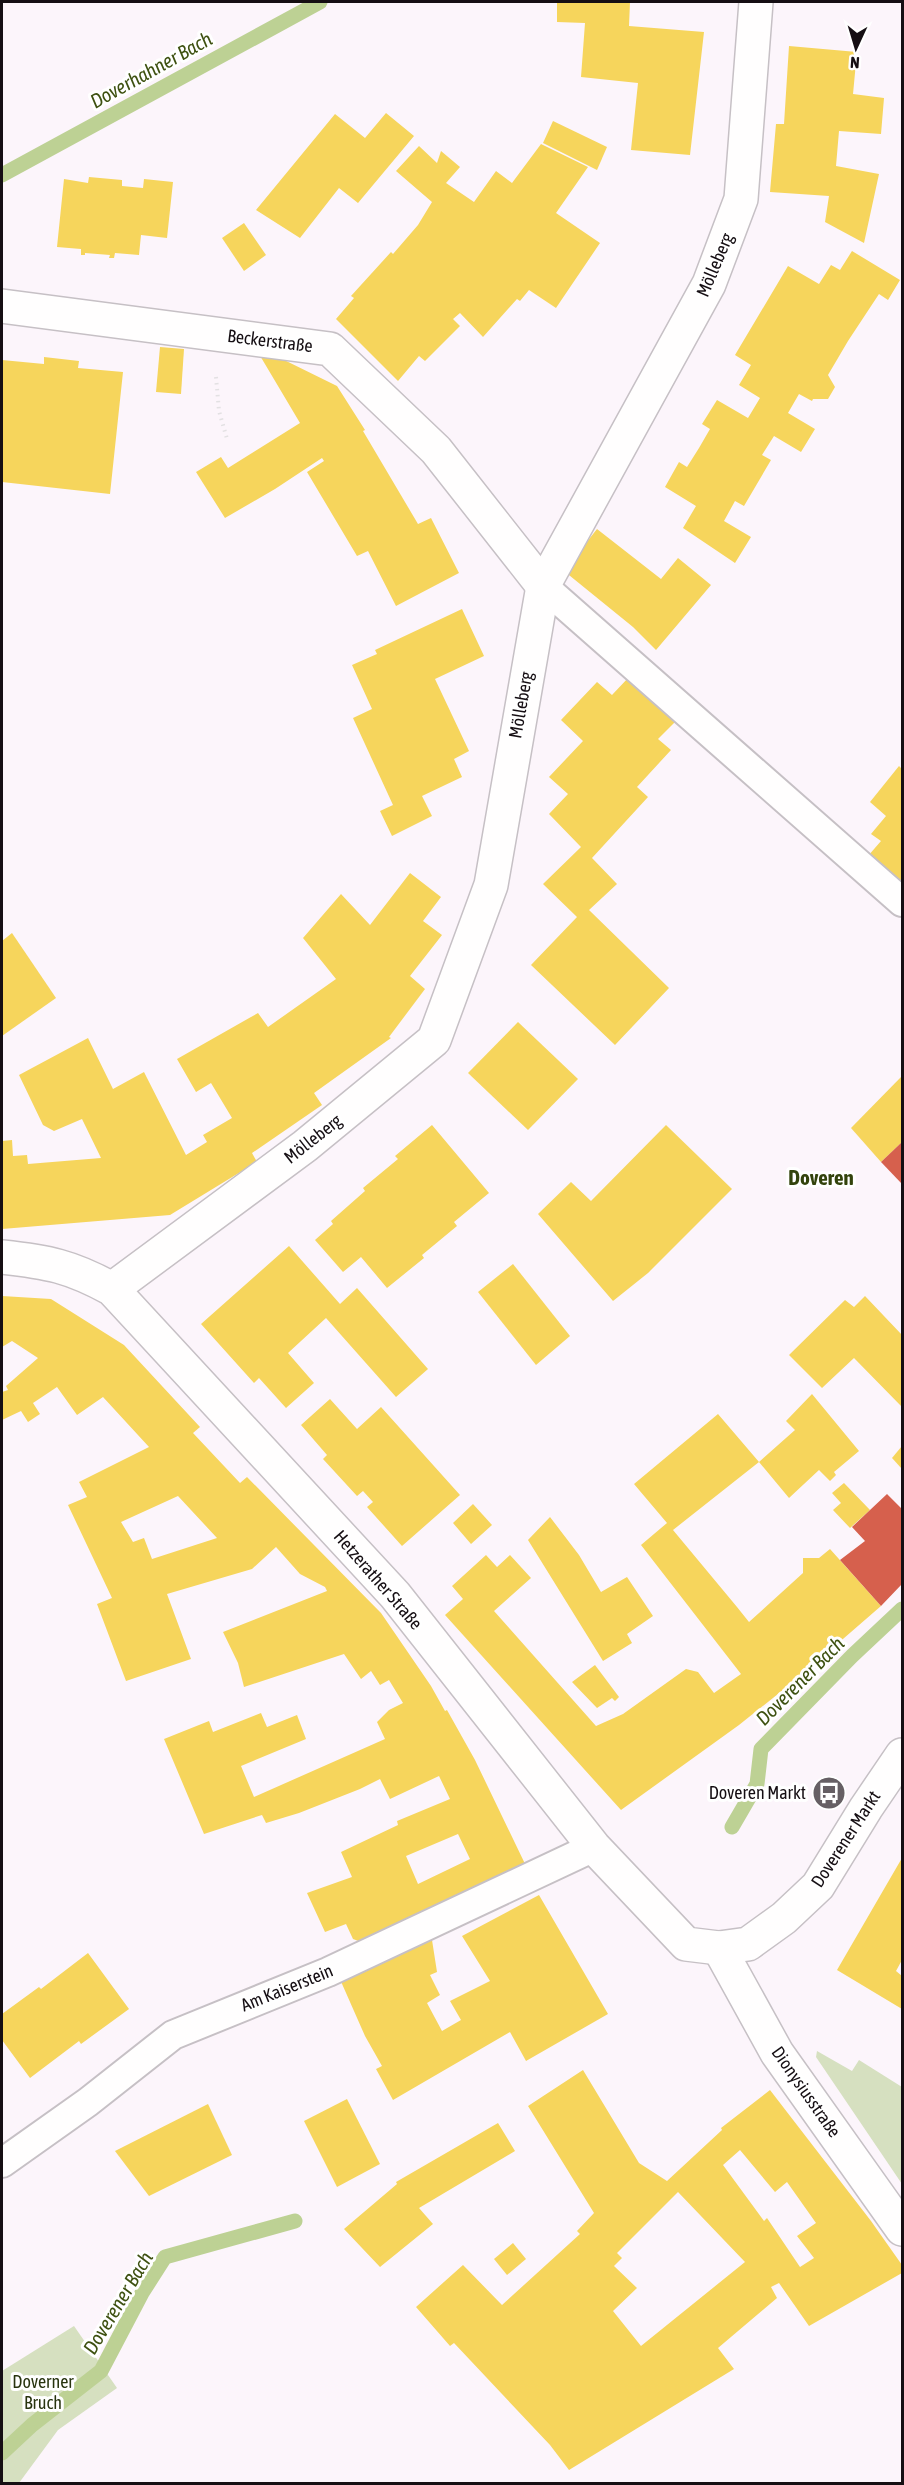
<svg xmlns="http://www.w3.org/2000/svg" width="904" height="2485" font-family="'Asap Condensed',sans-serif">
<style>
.green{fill:#d6e0c0}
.homes{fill:#f6d55c;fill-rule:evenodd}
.shops{fill:#d6604d}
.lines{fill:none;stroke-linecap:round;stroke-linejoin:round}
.stream{stroke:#bdd194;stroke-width:15}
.service-casing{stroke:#c6c0c5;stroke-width:32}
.minor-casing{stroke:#c6c0c5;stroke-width:36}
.tertiary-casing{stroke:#c6c0c5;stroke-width:36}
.path{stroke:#e3e1e3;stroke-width:4;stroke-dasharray:1.5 4.5;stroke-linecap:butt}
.service{stroke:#fffefe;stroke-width:28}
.minor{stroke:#fffefe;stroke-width:33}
.tertiary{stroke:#fffefe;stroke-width:33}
.labels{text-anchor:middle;stroke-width:6;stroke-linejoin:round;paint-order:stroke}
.street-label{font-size:18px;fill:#150e13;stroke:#fff}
.poi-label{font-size:18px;fill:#150e13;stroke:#fff;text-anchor:end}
.park-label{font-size:18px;fill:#28340f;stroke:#fff}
.water-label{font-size:20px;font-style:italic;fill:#3e5111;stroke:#fff}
.quarter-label{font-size:21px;font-weight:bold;fill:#33430c;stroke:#fff}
</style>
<rect width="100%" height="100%" fill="#fcf5fb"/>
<!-- green -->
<g class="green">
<polygon points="817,2051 852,2071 859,2060 902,2087 902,2184 816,2057"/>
<polygon points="74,2326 117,2388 58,2430 19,2483 2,2483 2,2371"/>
</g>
<!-- homes -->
<g class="homes">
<polygon points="557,2 630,2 629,26 704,32 690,155 631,150 638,83 581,77 585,23 557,22"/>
<polygon points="789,46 857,52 853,94 884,98 881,134 839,131 836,166 879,174 864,243 825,222 829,196 770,192 776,124 784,124"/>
<polygon points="386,113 414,136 358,203 339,188 300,238 256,210 335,114 365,138"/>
<polygon points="553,121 607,147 597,170 543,143"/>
<polygon points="541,144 588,167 556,213 600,243 556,308 529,290 520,301 517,299 483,337 460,313 453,319 460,326 425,361 419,356 398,381 336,319 354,298 351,296 391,252 393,254 418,225 432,202 396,171 419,146 437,163 441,151 460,167 446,183 474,202 496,171 512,183"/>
<polygon points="89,177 122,180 122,186 143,188 144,179 173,182 167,238 141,235 139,255 115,253 114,258 109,258 110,255 85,253 85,255 81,255 81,249 57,247 64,179 88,183"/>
<polygon points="244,223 266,255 244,271 222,238"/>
<polygon points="852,251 900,280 888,300 879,294 848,341 828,375 835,387 828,399 813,399 812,401 799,394 788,413 815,429 801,452 774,436 762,455 771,460 744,506 735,501 724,521 751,537 735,563 683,528 696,506 665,487 679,462 687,467 699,448 710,429 702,424 717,400 748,418 760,398 739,385 751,365 735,355 788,266 819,284 831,265 840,270"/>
<polygon points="160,347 184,349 181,394 156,392"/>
<polygon points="259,354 274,355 337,386 365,430 363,431 418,524 431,518 459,573 396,606 368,551 357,556 307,472 324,461 322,458 275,489 225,518 196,472 221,457 228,468 300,423"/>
<polygon points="44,357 79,361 78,368 123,372 110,494 2,482 2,360 44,364"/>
<polygon points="597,529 661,579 678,558 711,585 656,650 633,627 564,571"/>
<polygon points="462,609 484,656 435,679 469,751 454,759 462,777 422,796 432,816 392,836 380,811 393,805 353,718 372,709 352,665 377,654 375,650"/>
<polygon points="629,677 676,721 658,739 671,750 637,787 648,797 592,858 617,884 589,910 669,988 615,1045 531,965 577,917 543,884 581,847 549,814 568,794 549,777 583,741 561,720 597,682 612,695"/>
<polygon points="899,766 902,769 902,888 868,856 881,841 871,834 886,816 870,802"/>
<polygon points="410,873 441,897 423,921 442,935 410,976 425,989 389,1037 391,1038 314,1093 322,1105 252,1153 257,1162 170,1215 2,1229 2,1141 12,1140 13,1156 27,1155 28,1164 101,1158 82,1119 54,1131 43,1125 19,1075 88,1038 113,1089 144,1072 186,1155 207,1142 203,1135 232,1118 211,1083 196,1092 177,1059 258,1013 268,1027 336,979 303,938 341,894 370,925"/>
<polygon points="12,933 56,998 2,1036 2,941"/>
<polygon points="518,1022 578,1079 528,1130 468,1073"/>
<polygon points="902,1076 902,1142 881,1162 851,1128"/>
<polygon points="432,1125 489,1193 454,1222 457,1226 422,1255 424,1258 387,1288 361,1257 343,1272 315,1240 333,1224 331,1221 365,1191 363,1188 398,1159 395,1156"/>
<polygon points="666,1125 732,1189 648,1273 613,1301 538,1214 571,1182 591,1201"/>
<polygon points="289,1246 340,1304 357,1288 428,1369 396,1397 326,1318 288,1353 314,1383 286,1408 259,1378 254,1383 201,1324"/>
<polygon points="513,1264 570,1336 536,1365 478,1292"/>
<path d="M2,1296L51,1299L124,1345L200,1427L193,1433L240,1483L247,1477L381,1613L431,1686L445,1711L447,1710L475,1760L527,1868L361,1942L353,1939L346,1924L325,1932L307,1893L352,1877L341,1852L398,1825L397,1821L450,1799L439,1776L390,1799L380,1779L360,1789L299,1813L266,1823L262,1815L204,1834L164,1739L209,1721L213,1732L261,1713L267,1727L297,1715L306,1739L241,1766L254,1797L385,1739L377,1722L389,1710L403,1703L389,1680L380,1685L371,1671L361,1679L344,1654L244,1687L238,1663L223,1632L327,1591L325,1587L300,1574L276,1547L252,1569L167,1594L191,1659L126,1681L97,1604L112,1598L68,1505L87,1497L79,1482L149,1447L103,1397L77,1415L57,1387L33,1403L40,1414L28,1422L21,1411L2,1420V1392L8,1390L6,1386L38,1358L12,1341L2,1347ZM178,1496L217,1538L152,1559L144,1538L133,1542L121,1522ZM458,1834L470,1859L418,1884L406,1856Z"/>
<polygon points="865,1296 902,1335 902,1407 854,1358 822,1388 789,1355 845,1300 854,1307"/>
<polygon points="812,1394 859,1451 834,1472 836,1475 830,1481 819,1470 789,1498 759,1462 795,1430 786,1421"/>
<polygon points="330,1399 357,1429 381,1407 460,1495 402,1546 367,1507 373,1502 363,1491 357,1496 323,1459 327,1455 301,1425"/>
<polygon points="718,1414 759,1462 673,1530 737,1607 749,1622 803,1573 803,1558 819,1558 830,1549 881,1606 798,1678 739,1725 621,1810 445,1615 463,1599 452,1586 486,1555 497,1567 510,1555 531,1578 494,1611 596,1726 623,1714 686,1669 698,1672 714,1693 741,1674 641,1545 667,1523 634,1484"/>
<polygon points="902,1446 902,1469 892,1458"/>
<polygon points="844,1483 870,1510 850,1528 833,1510 841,1503 832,1493"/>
<polygon points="473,1504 492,1525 471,1544 453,1523"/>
<polygon points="550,1517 579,1555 601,1592 627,1577 653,1616 627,1634 632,1643 603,1661 528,1540"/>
<polygon points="595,1665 619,1697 615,1701 612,1698 597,1708 572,1682"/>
<polygon points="902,1858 902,1960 896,1971 902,1976 902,2009 837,1970"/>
<polygon points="539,1895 608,2014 526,2061 510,2032 393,2100 376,2069 382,2066 365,2036 339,1977 416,1942 432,1940 437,1972 430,1975 440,1995 427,2003 442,2031 461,2020 450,2001 490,1981 462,1936"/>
<polygon points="88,1953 129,2009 81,2044 79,2041 30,2078 2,2040 2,2014 39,1987 41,1989"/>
<path d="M583,2070L639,2163L667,2181L722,2130L721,2128L770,2090L871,2221L902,2265V2273L809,2326L779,2283L771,2287L777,2298L718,2348L734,2369L569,2470L550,2445L454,2343L450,2346L416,2307L463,2265L502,2305L580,2234L577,2231L594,2213L528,2106ZM740,2150L775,2192L787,2182L816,2223L797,2236L814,2258L800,2267L767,2218L764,2221L723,2165ZM678,2192L745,2262L641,2346L613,2311L637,2288L614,2266L622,2258L617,2253Z"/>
<polygon points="347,2099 380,2164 337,2187 304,2121"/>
<polygon points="208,2104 232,2155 149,2196 115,2151"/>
<polygon points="498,2123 515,2151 419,2208 433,2224 380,2267 344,2229 397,2184 396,2182"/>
<polygon points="513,2243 526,2259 507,2275 494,2259"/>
</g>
<!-- shops -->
<g class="shops">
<polygon points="902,1142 902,1184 881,1162"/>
<polygon points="887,1494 902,1509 902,1584 881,1606 840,1560 865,1541 852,1527"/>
</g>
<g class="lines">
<!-- stream -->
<g class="stream">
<polyline points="2,175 320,2"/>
<polyline points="732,1827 757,1784 761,1749 852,1656 902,1609"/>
<polyline points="2,2453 32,2425 101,2371 142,2293 165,2257 295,2221"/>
</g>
<!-- service casing -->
<g class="service-casing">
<g id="service">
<polyline points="543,586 902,902"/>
<polyline points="2,2163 88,2102 173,2035 328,1972 594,1847"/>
</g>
</g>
<!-- minor casing -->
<g class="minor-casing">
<g id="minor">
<polyline points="2,306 330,349 436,450 543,586"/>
<polyline points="112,1289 305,1146 434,1040 491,885 543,586 709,284 741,199 756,2"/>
</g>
</g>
<!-- tertiary casing -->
<g class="tertiary-casing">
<g id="tertiary">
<path d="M2,1257C48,1262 70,1266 112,1289L395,1595L594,1847L686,1944L719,1948L748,1944L784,1918L818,1886L866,1808L902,1755"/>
<polyline points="719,1948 777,2053 902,2229"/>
</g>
</g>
<!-- path -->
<polyline class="path" points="216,377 219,411 227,439"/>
<!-- service -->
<use href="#service" class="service"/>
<!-- minor -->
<use href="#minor" class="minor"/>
<!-- tertiary -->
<use href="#tertiary" class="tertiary"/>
</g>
<!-- icons -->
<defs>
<g id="bus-disc" transform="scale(1.725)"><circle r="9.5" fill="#665f64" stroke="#fff"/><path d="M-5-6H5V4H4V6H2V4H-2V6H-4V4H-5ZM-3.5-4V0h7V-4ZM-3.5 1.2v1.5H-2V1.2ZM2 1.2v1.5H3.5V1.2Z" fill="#fff"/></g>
</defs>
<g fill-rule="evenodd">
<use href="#bus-disc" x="829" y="1793"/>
</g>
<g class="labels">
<!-- street labels -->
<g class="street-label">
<text transform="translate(715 265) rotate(-67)" y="6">Mölleberg</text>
<text transform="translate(270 341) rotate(7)" y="6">Beckerstraße</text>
<text transform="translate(521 705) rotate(-80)" y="6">Mölleberg</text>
<text transform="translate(313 1139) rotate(-38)" y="6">Mölleberg</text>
<text transform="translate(378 1580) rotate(49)" y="6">Hetzerather Straße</text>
<text transform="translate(846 1839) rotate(-57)" y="6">Doverener Markt</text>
<text transform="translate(287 1988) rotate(-22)" y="6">Am Kaiserstein</text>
<text transform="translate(806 2092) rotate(55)" y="6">Dionysiusstraße</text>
</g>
<!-- poi labels -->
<g class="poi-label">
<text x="806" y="1799">Doveren Markt</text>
</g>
<!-- park labels -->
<g class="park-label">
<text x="43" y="2388">Doverner<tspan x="43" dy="21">Bruch</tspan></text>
</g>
<!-- water labels -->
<g class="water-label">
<text transform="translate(151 70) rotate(-29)" y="7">Doverhahner Bach</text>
<text transform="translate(800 1681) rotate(-45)" y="7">Doverener Bach</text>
<text transform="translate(118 2303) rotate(-59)" y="7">Doverener Bach</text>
</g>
<!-- quarter labels -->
<g class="quarter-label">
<text x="821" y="1185">Doveren</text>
</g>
</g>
<!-- border -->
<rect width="904" height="2485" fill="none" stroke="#150e13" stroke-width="6"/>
<!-- north arrow -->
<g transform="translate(856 48) rotate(184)" stroke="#ffffff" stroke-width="4.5" paint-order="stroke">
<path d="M0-4.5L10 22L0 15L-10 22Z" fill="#150e13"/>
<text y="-9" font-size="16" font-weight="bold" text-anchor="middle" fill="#150e13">N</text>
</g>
</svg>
